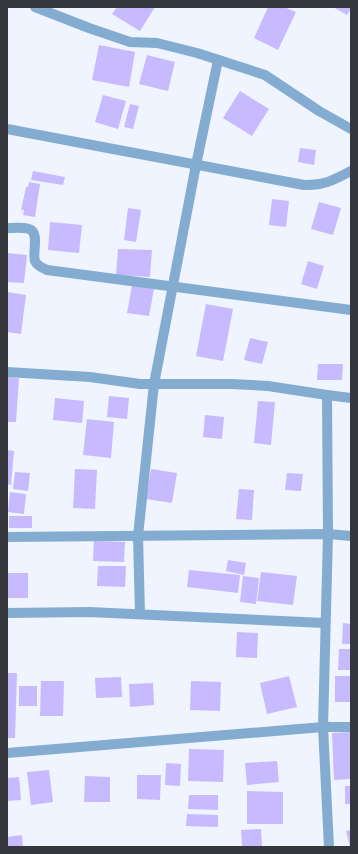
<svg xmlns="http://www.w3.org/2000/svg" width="358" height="854" font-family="Karla,sans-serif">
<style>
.building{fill:#c8bafe}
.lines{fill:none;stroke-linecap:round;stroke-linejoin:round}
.minor{stroke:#83acd0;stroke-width:10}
</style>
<rect width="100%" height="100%" fill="#f0f4fe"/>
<!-- building -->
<g class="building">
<polygon points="117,7 155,7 140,31 112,14"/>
<polygon points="268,7 284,7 296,12 278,50 254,38"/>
<polygon points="333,7 351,7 351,9 347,15"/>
<polygon points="99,45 135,52 129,87 92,80"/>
<polygon points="147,55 175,62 168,91 139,84"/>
<polygon points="240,91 269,109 252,136 223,118"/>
<polygon points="103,95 126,101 118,129 95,122"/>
<polygon points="130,104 139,106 133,129 124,127"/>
<polygon points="300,148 316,150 314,165 298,162"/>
<polygon points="33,171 65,177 63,185 31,180"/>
<polygon points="29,182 40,184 35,217 23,215 24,210 21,210 26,187 28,187"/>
<polygon points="272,199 289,201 286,227 269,225"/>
<polygon points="319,202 341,208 333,235 311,229"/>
<polygon points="128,208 141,210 136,242 124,240"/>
<polygon points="50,222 82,225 79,253 48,250"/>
<polygon points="118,249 152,250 150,277 116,275"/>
<polygon points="7,253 27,255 24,283 7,282"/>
<polygon points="308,261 324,266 317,289 301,284"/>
<polygon points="132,285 154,289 149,316 127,313"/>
<polygon points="7,292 26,295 21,334 7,332"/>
<polygon points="206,304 233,309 223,361 196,356"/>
<polygon points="250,338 268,342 262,364 244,360"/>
<polygon points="318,364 343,364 342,380 317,380"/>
<polygon points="7,377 19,378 16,422 7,422"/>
<polygon points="109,396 129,398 127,419 107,417"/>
<polygon points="55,398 84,401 82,423 53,420"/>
<polygon points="258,401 275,402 271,445 254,443"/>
<polygon points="205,415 224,417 222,439 203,437"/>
<polygon points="87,419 114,422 111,458 83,455"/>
<polygon points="7,450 14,451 11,485 7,484"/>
<polygon points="75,469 97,470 95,509 73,508"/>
<polygon points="151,469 177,473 172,503 146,499"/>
<polygon points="15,472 30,473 28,491 13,489"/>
<polygon points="287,473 303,474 301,491 285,490"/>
<polygon points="239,489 254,490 252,520 236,519"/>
<polygon points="10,492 26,494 24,514 8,512"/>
<rect x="9" y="516" width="23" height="12"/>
<polygon points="94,541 125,542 124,562 93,561"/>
<polygon points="228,560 246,563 244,575 226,571"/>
<polygon points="98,566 126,566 125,587 97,586"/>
<polygon points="189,570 240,575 238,593 187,587"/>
<polygon points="261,572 297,576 293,605 257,601"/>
<rect x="7" y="573" width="21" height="25"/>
<polygon points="243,576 259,578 256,604 240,602"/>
<polygon points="343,623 351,624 351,644 342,644"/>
<polygon points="237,632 258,633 257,658 236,657"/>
<polygon points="339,649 351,649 351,670 338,670"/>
<polygon points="7,673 17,673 15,738 7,738"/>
<polygon points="289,676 297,707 267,714 260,683"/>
<rect x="335" y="676" width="16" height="26"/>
<polygon points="121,677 122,697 96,698 95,678"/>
<polygon points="41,681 64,681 63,716 40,716"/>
<polygon points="191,681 221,682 220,711 190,710"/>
<polygon points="153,683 154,705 130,707 129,684"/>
<rect x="19" y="686" width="18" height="20"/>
<polygon points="351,732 351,779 334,780 332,733"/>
<polygon points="189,749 224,750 223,782 188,781"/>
<polygon points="277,761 279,782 247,785 245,763"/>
<polygon points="166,763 181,764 180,786 165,785"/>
<polygon points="49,770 53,802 31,805 27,772"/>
<polygon points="137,775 161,775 160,800 137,799"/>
<polygon points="85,776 110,777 110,802 84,802"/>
<polygon points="19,777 21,800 7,801 7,778"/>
<rect x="345" y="786" width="6" height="18"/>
<polygon points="247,791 283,792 283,824 247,824"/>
<polygon points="189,795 218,795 218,810 188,809"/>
<polygon points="187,814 218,815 218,827 186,826"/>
<polygon points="261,829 262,847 242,847 241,830"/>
<polygon points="351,830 351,847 350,847 346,831"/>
<polygon points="22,835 23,847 7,847 7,837"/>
</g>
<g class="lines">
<!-- minor -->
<g class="minor">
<polyline points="35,7 89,28 130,42 157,43 197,53 265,75 319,111 351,129"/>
<path d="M7,129L304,185C323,186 334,180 351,171"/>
<path d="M7,228C14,228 22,227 29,229C40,232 32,253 35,261C37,266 43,268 47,270L351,310"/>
<polyline points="7,372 90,377 140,384 232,384 268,386 327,395 351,398"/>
<polyline points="327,395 328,534 323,727 329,847"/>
<polyline points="7,537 328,534 351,536"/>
<polyline points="7,613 89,612 325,623"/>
<polyline points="140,614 138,536 154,384 196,165 218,60"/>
<polyline points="7,753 323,727 351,727"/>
</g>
</g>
<!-- border -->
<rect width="358" height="854" fill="none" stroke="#35373c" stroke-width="16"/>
</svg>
